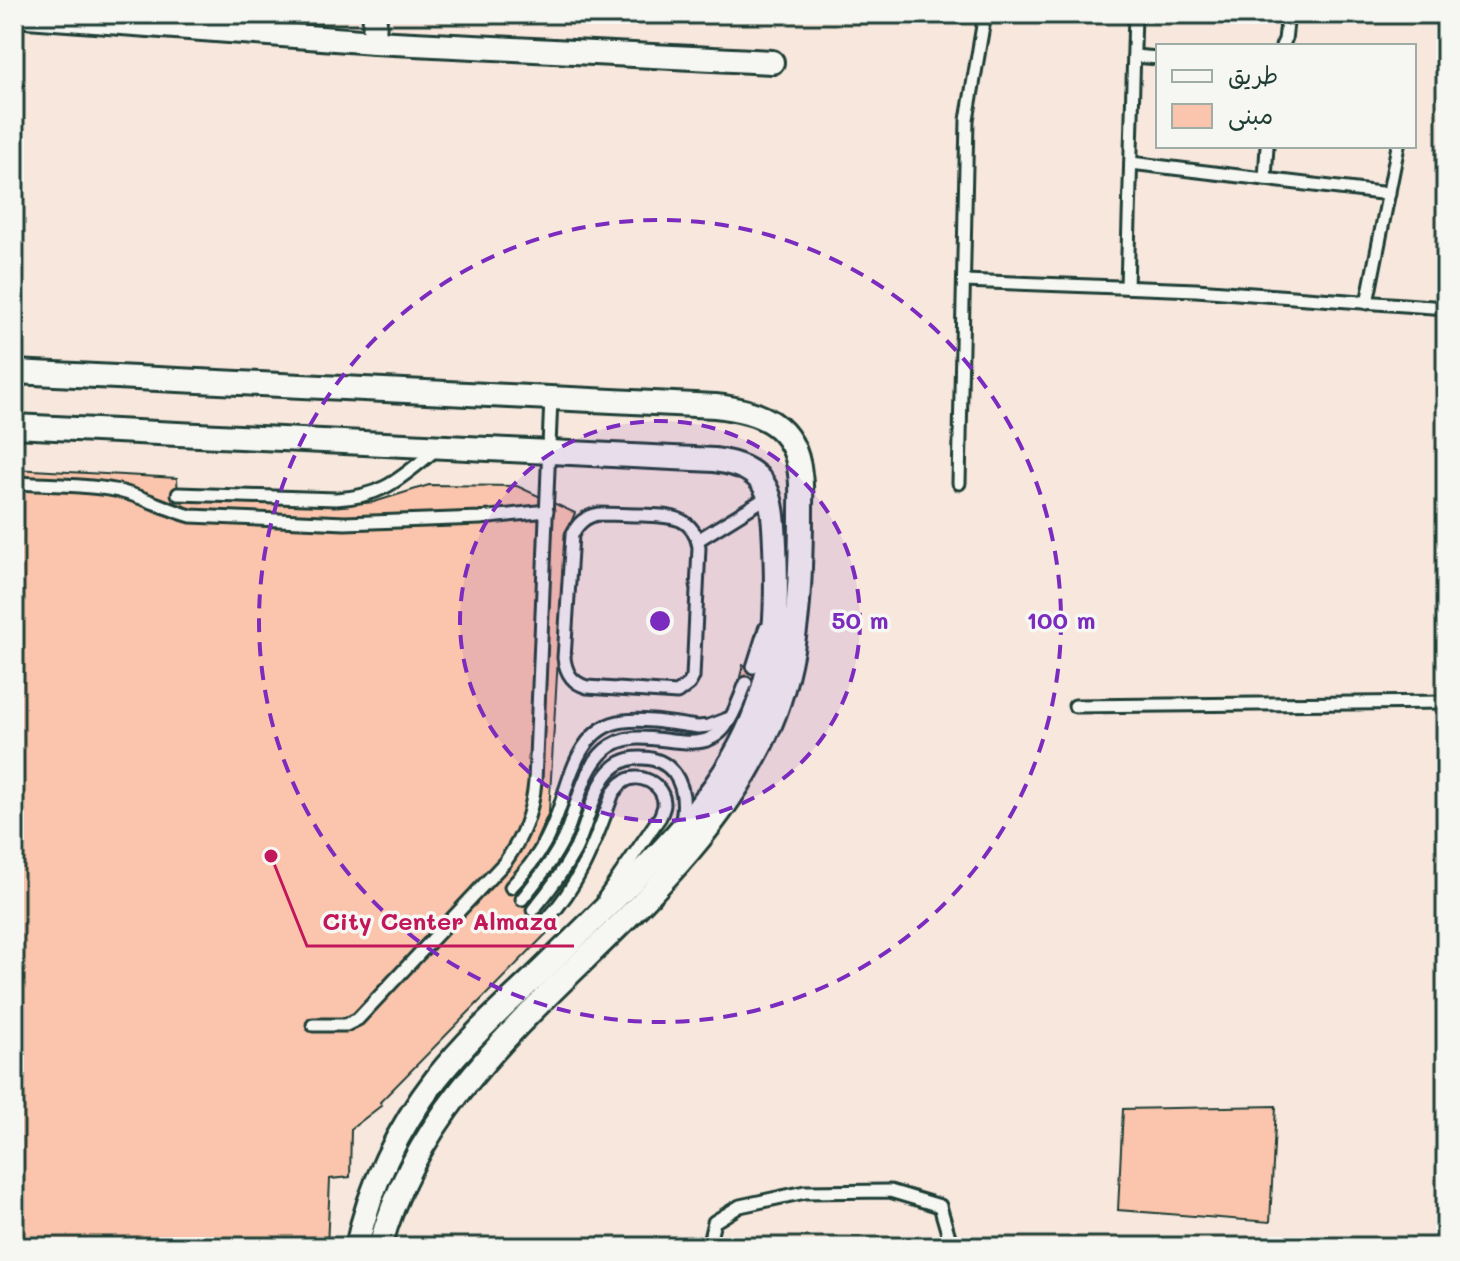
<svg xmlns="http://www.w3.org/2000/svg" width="1460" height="1261" font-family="Mali,'Playpen Sans Arabic',sans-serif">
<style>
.building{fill:#fac5ac;stroke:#1f3d34;stroke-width:2}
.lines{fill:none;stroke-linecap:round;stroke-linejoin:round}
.service-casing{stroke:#1f3d34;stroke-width:17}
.minor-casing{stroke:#1f3d34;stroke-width:28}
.service{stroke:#f6f6f2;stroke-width:11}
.minor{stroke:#f6f6f2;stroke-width:22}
.ring{fill:none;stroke:#7b2cbf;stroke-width:4;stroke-dasharray:14 10}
.centre{fill:#7b2cbf;stroke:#f6f6f2;stroke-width:4}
.ring-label{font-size:24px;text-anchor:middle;font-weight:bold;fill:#7b2cbf;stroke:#f6f6f2;stroke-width:7;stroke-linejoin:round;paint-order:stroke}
.leader{fill:none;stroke:#c2185b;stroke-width:3}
.callout-dot{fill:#c2185b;stroke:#f6f6f2;stroke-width:3}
.callout-label{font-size:24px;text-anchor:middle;font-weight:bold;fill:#c2185b;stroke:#f6f6f2;stroke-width:7;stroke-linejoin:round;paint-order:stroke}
</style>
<rect width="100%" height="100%" fill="#f7e7dd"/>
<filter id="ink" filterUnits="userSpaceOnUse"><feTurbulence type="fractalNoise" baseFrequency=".0125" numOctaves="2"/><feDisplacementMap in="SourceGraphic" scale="16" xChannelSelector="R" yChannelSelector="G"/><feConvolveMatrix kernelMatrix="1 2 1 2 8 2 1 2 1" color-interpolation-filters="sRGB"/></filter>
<g filter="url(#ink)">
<!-- building -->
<g class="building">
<polygon points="14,469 177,478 178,498 346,505 374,502 429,485 517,486 575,513 565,537 549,812 533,848 522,864 506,882 551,929 380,1102 382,1105 351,1129 350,1177 330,1179 327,1247 14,1247"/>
<polygon points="743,665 758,669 753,685 739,681"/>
<polygon points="1276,1106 1270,1222 1118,1210 1123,1109"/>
</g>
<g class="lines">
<!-- service casing -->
<g class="service-casing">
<g id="service">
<polyline points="1282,46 1285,40 1288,14"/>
<polyline points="1134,56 1158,58"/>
<polyline points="1131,163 1389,194"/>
<polyline points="1265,179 1267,146"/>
<polyline points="964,281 1196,290 1446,308"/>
<polyline points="1127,287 1135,14"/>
<polyline points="1367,303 1398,146"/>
<path d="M14,483C47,485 82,484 114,490C141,495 165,509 191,516L345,523L480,518L547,511"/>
<polyline points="959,483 967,120 985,14"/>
<path d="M178,494L336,499C386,496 401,477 438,448"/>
<path d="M598,514C613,514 628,515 643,515C669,516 693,515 699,547L693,677L689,684L677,693L587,687C572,683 566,673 564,658L572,535C578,523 585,517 598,514Z"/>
<polyline points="698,540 769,496"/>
<polyline points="753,667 765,629"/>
<polyline points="1075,706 1446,702"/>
<path d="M511,887C527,870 541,853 550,832C569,794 572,727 624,721C646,718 675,724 698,727L709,726L730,718"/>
<path d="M522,899C538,879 553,861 564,838C577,810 581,771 605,750C641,718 696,764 725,727C735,714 740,697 746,683"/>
<path d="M533,910C549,891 563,872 575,850C592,818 595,756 642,758C655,758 666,763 674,773C684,787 685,804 682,820"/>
<path d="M545,922C582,881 594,844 613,793C615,791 620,784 622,783C638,770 665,784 664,805C664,807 661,815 660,817L604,898"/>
<path d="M313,1025H346L358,1019L505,862C523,837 532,813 535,782L551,398"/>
<polyline points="708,1247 714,1222 740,1206 805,1192 890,1191 940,1206 952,1247"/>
</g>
</g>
<!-- minor casing -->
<g class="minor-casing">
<g id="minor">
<polyline points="14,15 374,42 772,62"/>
<polyline points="374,42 375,14"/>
<path d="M14,372L715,406C760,411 795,424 800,474C802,486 801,498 801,510C801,582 799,657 770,725C682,929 438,1025 380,1247"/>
<path d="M14,426L714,460C770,467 773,495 775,545C777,594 777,643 763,689C744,759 694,818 644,869C609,905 573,940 537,975C502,1008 466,1041 436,1079C399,1127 369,1187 357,1247"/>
</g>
</g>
<!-- service -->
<use href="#service" class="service"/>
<!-- minor -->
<use href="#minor" class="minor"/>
</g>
</g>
<!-- distance rings -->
<circle cx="660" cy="621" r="200" fill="#7b2cbf" fill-opacity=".12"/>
<g class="ring">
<circle cx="660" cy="621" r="200"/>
<circle cx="660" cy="621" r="401"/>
</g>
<circle cx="660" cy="621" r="12" class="centre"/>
<g class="ring-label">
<text x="860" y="629">50 m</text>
<text x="1061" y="629">100 m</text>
</g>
<!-- callouts -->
<path class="leader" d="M271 856L307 946H574"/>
<circle class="callout-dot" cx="271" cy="856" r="8"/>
<g class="callout-label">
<text x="440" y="930">City Center Almaza</text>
</g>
<!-- margin -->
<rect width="1460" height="1261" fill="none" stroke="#f6f6f2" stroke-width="48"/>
<rect x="24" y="24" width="1412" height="1213" fill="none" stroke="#1f3d34" stroke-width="3" filter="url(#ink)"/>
<!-- legend -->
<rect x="1156" y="44" width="260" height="104" fill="#f6f6f2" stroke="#a0aca6" stroke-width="2"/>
<rect x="1172" y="70" width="40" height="12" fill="#f6f6f2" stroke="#a0aca6" stroke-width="2"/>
<text x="1228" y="84" font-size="24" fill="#1f3d34">طريق</text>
<rect x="1172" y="104" width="40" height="24" fill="#fac5ac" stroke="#a0aca6" stroke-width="2"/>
<text x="1228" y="124" font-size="24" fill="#1f3d34">مبنى</text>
</svg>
